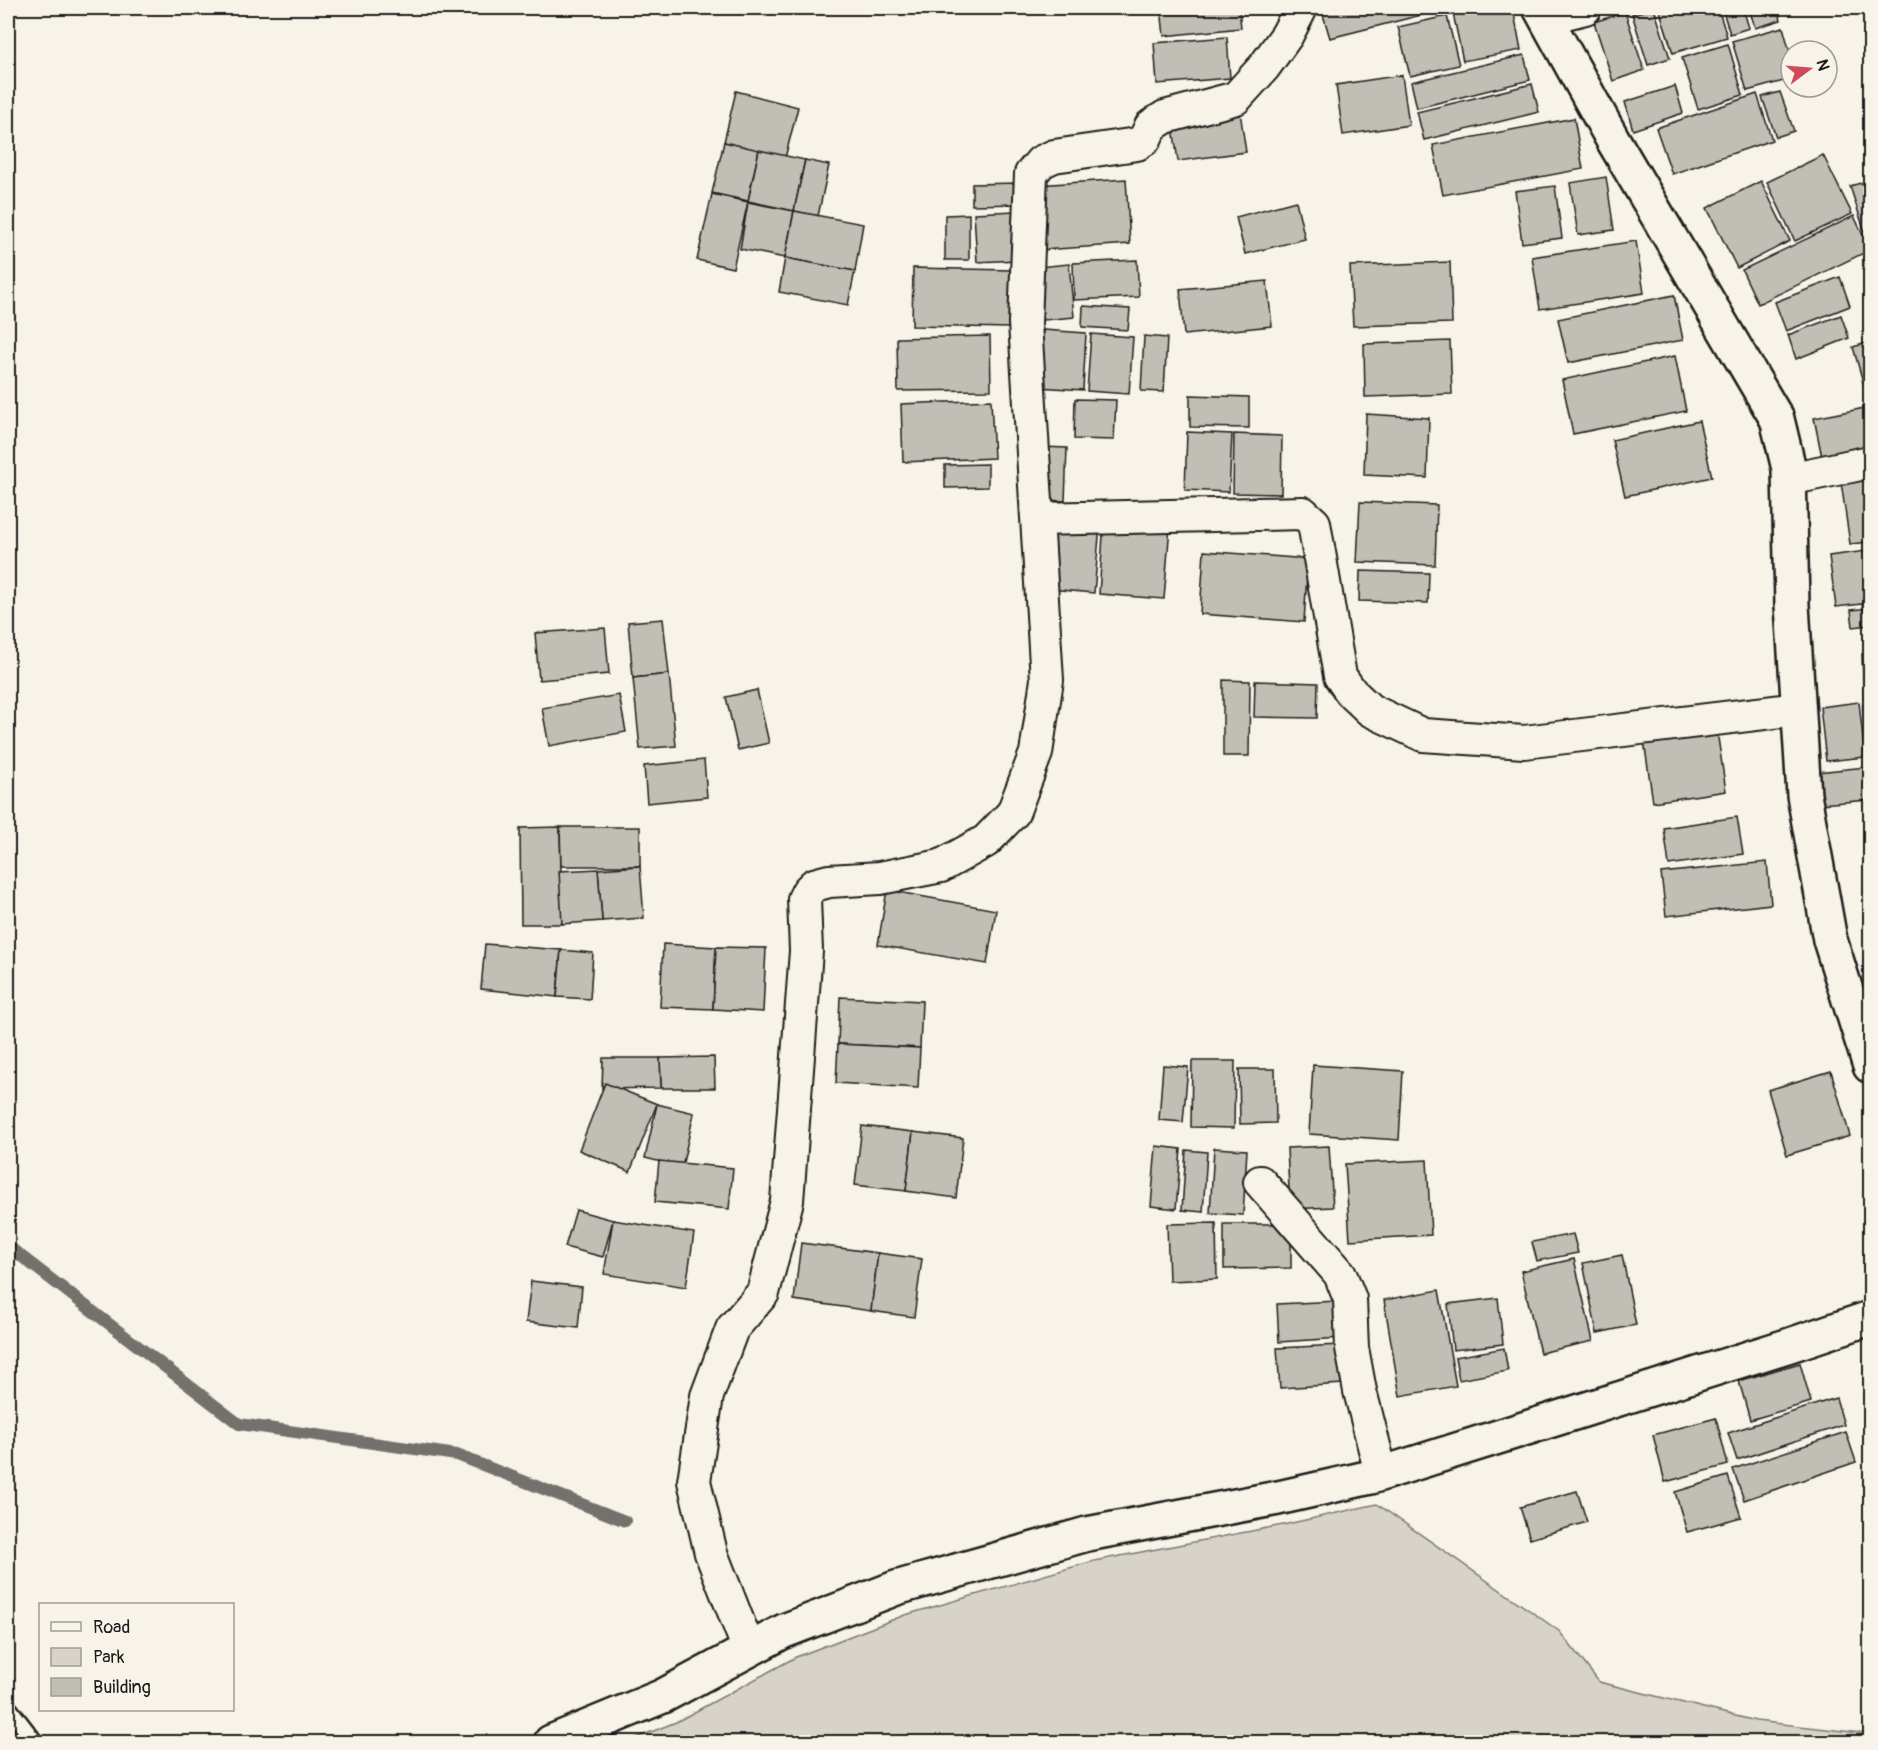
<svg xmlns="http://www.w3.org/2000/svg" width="1878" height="1750" font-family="Pangolin,sans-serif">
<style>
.green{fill:#d7d3cb;stroke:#7a7874;stroke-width:1.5}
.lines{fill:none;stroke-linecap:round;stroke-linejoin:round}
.stream{stroke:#72716c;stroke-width:12}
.building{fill:#c0beb5;stroke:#1c1c1c;stroke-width:1.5}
.service-casing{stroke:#1c1c1c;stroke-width:20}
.minor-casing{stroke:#1c1c1c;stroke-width:36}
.tertiary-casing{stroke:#1c1c1c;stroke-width:38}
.service{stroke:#f7f3e8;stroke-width:15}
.minor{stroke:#f7f3e8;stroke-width:32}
.tertiary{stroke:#f7f3e8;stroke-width:33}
</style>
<rect width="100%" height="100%" fill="#f7f3e8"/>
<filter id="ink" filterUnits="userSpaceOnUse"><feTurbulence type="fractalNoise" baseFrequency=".0167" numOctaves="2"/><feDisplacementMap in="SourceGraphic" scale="12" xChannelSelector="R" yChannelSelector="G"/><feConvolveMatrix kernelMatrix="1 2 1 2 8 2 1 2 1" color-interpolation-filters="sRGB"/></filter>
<g filter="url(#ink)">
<!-- green -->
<polygon class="green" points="1377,1504 1559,1631 1599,1682 1756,1721 1870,1734 1870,1742 626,1742 676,1722 796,1657 905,1615 1094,1561 1283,1525"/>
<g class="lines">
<!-- stream -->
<polyline class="stream" points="8,1246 239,1424 457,1455 625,1521"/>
</g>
<!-- building -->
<g class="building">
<polygon points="1161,8 1239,8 1241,28 1164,36"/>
<polygon points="1321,8 1449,8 1330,38"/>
<polygon points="1484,8 1513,8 1521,50 1463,61 1453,13"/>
<polygon points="1654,8 1670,58 1648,65 1632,14"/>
<polygon points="1659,8 1718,8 1727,37 1673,53"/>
<polygon points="1722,8 1743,8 1749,28 1730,34"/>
<polygon points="1749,8 1777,8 1781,20 1755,28"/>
<polygon points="1625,12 1644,70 1613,81 1594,22"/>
<polygon points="1447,16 1459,65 1410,76 1398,27"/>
<polygon points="1783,27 1791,56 1791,79 1747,91 1732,41"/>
<polygon points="1227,37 1230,78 1157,84 1154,43"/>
<polygon points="1728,44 1743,95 1698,109 1682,58"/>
<polygon points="1524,55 1530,80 1417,108 1411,82"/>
<polygon points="1402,75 1409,125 1343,135 1336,85"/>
<polygon points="1532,84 1539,112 1424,140 1417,112"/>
<polygon points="1675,86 1683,113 1633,130 1625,102"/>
<polygon points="736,91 798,107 785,158 724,142"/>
<polygon points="1780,92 1794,131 1776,137 1762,97"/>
<polygon points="1757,94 1772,140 1672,174 1656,128"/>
<polygon points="1240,112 1246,152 1178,161 1172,121"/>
<polygon points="1574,118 1583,169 1443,195 1433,145"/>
<polygon points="724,142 759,150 748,201 712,193"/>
<polygon points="759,150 805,160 794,211 748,201"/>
<polygon points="1823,155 1852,214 1795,241 1767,182"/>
<polygon points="805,160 829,165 818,216 794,211"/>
<polygon points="1606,177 1614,230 1578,235 1570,183"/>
<polygon points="1126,179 1130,244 1042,250 1037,185"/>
<polygon points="1761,181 1790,241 1737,268 1707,208"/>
<polygon points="1868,181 1870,188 1870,238 1867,239 1850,186"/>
<polygon points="1018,183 1019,204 972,205 972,184"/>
<polygon points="1555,186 1562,238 1522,243 1515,191"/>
<polygon points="712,194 748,202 733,268 697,260"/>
<polygon points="1296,201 1305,239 1245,254 1236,217"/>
<polygon points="748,202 794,211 785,258 740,249"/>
<polygon points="794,211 863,224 855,271 785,258"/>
<polygon points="1016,211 1018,260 977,262 974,213"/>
<polygon points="969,214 969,260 945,260 945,215"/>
<polygon points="1854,216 1870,250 1758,304 1742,270"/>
<polygon points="1636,241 1644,293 1540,309 1532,257"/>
<polygon points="785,258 855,271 848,305 779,292"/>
<polygon points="1137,260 1139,297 1074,300 1073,263"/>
<polygon points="1450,262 1452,323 1353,326 1350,266"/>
<polygon points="1069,264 1074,317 1033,321 1028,268"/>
<polygon points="913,268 1011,270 1010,328 912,326"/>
<polygon points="1840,277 1850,306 1786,331 1775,302"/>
<polygon points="1267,281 1272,326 1184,335 1180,289"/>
<polygon points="1674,295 1683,340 1568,363 1558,319"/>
<polygon points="1083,306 1130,309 1128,330 1082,327"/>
<polygon points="1841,315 1849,338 1796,359 1788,335"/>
<polygon points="1043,330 1086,333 1083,390 1039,387"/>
<polygon points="1091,334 1133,337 1129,394 1087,391"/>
<polygon points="990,336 991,390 898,391 897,338"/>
<polygon points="1144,336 1167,338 1164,392 1141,391"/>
<polygon points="1450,341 1452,394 1365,397 1364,344"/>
<polygon points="1870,342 1870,403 1869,403 1853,347"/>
<polygon points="1675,356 1686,411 1573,434 1562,380"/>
<polygon points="1190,395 1249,397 1249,428 1190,427"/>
<polygon points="1075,399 1116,400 1114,440 1074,439"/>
<polygon points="991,400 994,458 903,462 901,404"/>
<polygon points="1870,407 1870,452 1823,462 1814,418"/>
<polygon points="1366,414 1429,418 1427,478 1364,475"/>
<polygon points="1699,421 1712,477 1625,496 1612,440"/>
<polygon points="1187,432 1232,434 1229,492 1185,490"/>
<polygon points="1234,434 1282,436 1281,494 1233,493"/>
<polygon points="1041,447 1067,448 1065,501 1040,500"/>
<polygon points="988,464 988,487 945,488 945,465"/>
<polygon points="1870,478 1870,542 1850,544 1841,482"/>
<polygon points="1360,502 1437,505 1435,565 1357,562"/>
<polygon points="1056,521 1100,525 1094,593 1049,589"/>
<polygon points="1104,521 1170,526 1164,599 1099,594"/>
<polygon points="1204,551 1308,559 1304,622 1200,614"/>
<polygon points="1866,551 1870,603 1836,607 1829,556"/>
<polygon points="1360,571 1429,573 1428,603 1359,601"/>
<polygon points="1870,608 1870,625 1853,627 1851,610"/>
<polygon points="663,619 669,674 633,678 628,622"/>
<polygon points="605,628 609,674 539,680 535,633"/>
<polygon points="1862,654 1870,654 1870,698 1864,698"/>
<polygon points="669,674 676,746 640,749 633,678"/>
<polygon points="1223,680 1250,681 1249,756 1223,756"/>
<polygon points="1255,681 1318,683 1317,718 1254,717"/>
<polygon points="757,690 769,743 738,750 726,697"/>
<polygon points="619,695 626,732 549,746 542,708"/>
<polygon points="1859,702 1865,757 1826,761 1820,707"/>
<polygon points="1870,704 1870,759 1868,760 1863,705"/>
<polygon points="1717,731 1726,791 1653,802 1644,741"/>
<polygon points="704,760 707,797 647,803 644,766"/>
<polygon points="1866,767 1869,800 1820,804 1817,772"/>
<polygon points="1737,817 1743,854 1669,865 1664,828"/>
<polygon points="560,827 562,924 521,924 520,828"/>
<polygon points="560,827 640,827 640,866 561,866"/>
<polygon points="1767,862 1771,904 1666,916 1661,873"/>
<polygon points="640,866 644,918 602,921 598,869"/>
<polygon points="598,869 602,921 562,924 559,871"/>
<polygon points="887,890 996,910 987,964 878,945"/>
<polygon points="485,944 561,950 557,997 481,989"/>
<polygon points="663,944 716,947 713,1009 660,1007"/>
<polygon points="716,947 766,948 763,1012 713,1009"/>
<polygon points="561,950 593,953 590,999 557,997"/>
<polygon points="840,997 922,1001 920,1048 838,1044"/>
<polygon points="838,1044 920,1048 918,1088 836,1083"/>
<polygon points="714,1057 715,1088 661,1088 660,1058"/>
<polygon points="603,1058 660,1058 661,1088 602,1089"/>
<polygon points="1192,1061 1235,1061 1234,1128 1191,1127"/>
<polygon points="1163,1065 1188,1067 1183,1122 1159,1120"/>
<polygon points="1313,1065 1403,1071 1399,1140 1309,1134"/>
<polygon points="1239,1069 1275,1069 1276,1123 1240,1124"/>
<polygon points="1831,1071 1850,1136 1787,1155 1768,1090"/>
<polygon points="605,1083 657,1104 630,1172 579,1150"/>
<polygon points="657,1104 694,1113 682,1167 645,1158"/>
<polygon points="862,1126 913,1132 906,1191 855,1185"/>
<polygon points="913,1132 963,1138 956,1198 906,1191"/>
<polygon points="1156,1146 1181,1149 1176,1209 1151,1206"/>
<polygon points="1329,1146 1333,1207 1290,1209 1287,1148"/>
<polygon points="1214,1148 1247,1150 1243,1215 1210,1213"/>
<polygon points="1186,1150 1207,1152 1203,1212 1182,1210"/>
<polygon points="1427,1160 1431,1235 1350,1240 1345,1164"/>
<polygon points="659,1161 733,1168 729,1209 655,1202"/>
<polygon points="576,1210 613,1220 603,1257 565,1247"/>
<polygon points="613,1220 694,1233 686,1287 604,1274"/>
<polygon points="1216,1223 1217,1279 1169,1281 1167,1224"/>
<polygon points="1224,1224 1291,1224 1291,1268 1224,1269"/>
<polygon points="1573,1234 1578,1253 1537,1261 1532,1242"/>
<polygon points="801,1243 878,1253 871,1311 794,1300"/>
<polygon points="878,1253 922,1259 914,1317 871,1311"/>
<polygon points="1622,1255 1636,1325 1597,1333 1583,1263"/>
<polygon points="1574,1259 1593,1341 1540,1353 1521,1271"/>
<polygon points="531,1281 582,1287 578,1328 526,1322"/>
<polygon points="1439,1290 1456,1386 1400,1396 1384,1300"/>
<polygon points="1498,1298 1503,1344 1453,1350 1448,1304"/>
<polygon points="1338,1301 1341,1338 1279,1342 1277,1304"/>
<polygon points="1341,1345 1343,1384 1280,1388 1277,1348"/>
<polygon points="1504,1348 1508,1371 1459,1380 1455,1357"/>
<polygon points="1800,1363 1811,1402 1750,1420 1739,1381"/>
<polygon points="1836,1398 1844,1425 1737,1460 1728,1433"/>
<polygon points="1716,1418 1728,1465 1665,1482 1653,1435"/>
<polygon points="1846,1432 1856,1462 1744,1500 1733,1469"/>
<polygon points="1728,1476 1741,1517 1687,1532 1675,1492"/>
<polygon points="1577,1491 1587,1522 1530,1539 1520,1507"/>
</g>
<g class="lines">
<!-- service casing -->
<g class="service-casing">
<polyline id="service" points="8,1707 35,1742"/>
</g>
<!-- minor casing -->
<g class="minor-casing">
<g id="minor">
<polyline points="1546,18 1585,8"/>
<polyline points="1789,479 1870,462"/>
<polyline points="1038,519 1303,513 1314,523 1340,676 1351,692 1370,710 1423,735 1524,742 1798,709"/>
<polyline points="1260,1182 1340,1274 1350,1299 1352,1348 1360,1391 1381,1473"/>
<polyline points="749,1650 711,1553 694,1481 707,1396 732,1329 763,1293 787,1201 806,951 804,899 808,891 814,885 829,881 880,878 941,866 986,841 1013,813 1036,753 1047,680 1025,323 1031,174 1041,162 1054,156 1137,144 1145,139 1151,126 1165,117 1236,98 1264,67 1287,35 1301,8"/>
</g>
</g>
<!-- tertiary casing -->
<g class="tertiary-casing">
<g id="tertiary">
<polyline points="1540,8 1613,140 1777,419 1789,469 1792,605 1804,795 1830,940 1870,1066"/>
<polyline points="551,1742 663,1696 784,1631 896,1588 1087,1534 1278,1498 1371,1477 1790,1345 1870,1318"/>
</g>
</g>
<!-- service -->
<use href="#service" class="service"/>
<!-- minor -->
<use href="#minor" class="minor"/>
<!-- tertiary -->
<use href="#tertiary" class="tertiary"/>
</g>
</g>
<!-- margin -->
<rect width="1878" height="1750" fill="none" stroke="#f7f3e8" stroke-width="30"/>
<rect x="15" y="15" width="1848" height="1720" fill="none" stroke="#1c1c1c" stroke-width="2" filter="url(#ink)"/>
<!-- legend -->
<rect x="39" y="1603" width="195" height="108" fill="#f7f3e8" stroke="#9f9d96" stroke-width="1.5"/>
<rect x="51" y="1622" width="30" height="9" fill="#f7f3e8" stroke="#9f9d96" stroke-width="1.5"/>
<text x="93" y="1633" font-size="18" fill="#1c1c1c">Road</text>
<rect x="51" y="1648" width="30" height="18" fill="#d7d3cb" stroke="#9f9d96" stroke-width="1.5"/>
<text x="93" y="1663" font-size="18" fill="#1c1c1c">Park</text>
<rect x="51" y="1678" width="30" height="18" fill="#c0beb5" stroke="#9f9d96" stroke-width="1.5"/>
<text x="93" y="1693" font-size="18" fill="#1c1c1c">Building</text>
<!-- north arrow -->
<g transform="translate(1809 69) rotate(74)"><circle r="28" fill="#f7f3e8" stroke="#9f9d96" stroke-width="1.5"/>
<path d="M0-4.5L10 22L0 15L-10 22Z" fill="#d1495b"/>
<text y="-9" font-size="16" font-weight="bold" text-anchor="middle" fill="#1c1c1c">N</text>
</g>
</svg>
